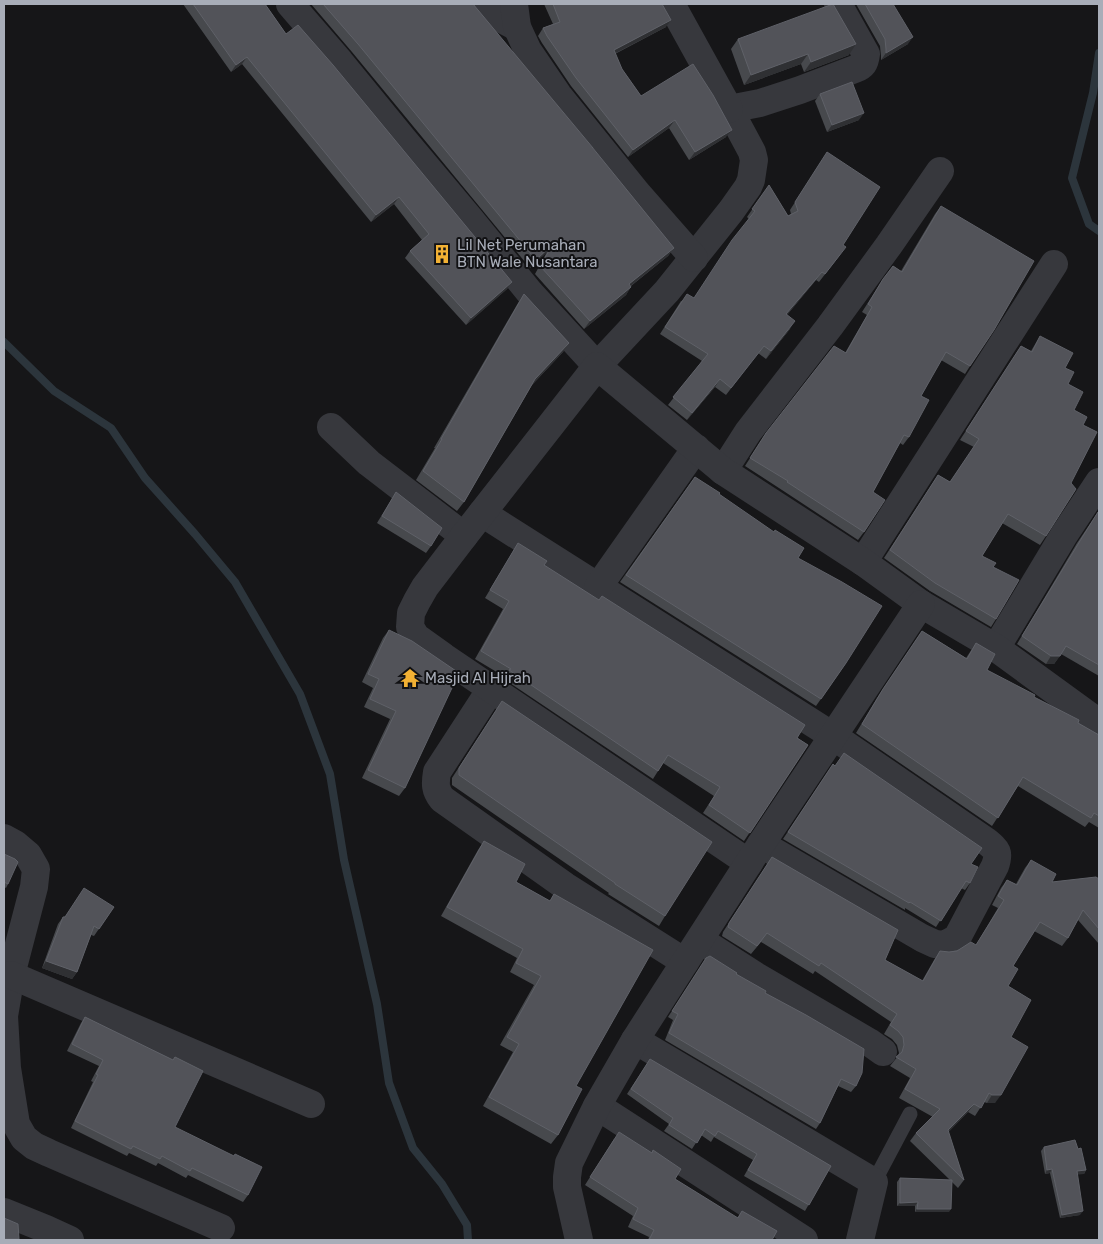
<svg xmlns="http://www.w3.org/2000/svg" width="1103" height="1244" font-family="Rubik,sans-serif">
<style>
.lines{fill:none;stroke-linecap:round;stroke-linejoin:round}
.stream{stroke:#2c353c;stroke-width:8}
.service{stroke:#37383d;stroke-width:15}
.minor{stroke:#37383d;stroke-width:28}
.wall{fill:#47494d}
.shaded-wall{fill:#2f3033}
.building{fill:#525359;stroke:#5f6168}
.labels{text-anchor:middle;stroke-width:4;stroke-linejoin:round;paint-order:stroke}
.poi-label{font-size:15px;fill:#a8adb8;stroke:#111113;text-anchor:start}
</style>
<rect width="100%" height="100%" fill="#161618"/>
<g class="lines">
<!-- stream -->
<g class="stream">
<polyline points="1099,53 1093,93 1072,178 1089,224 1099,231"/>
<polyline points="4,342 54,391 111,428 145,478 195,534 235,582 300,694 330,774 344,860 377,1004 389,1083 413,1148 442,1184 467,1225 468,1240"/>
</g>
<!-- service -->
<polyline class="service" points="874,1182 910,1114"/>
<!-- minor -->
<g class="minor">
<path d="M290,4L340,62L403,139L470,219L530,293L597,366L667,291L731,211L748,187L751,180L754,160L752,152L729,109L760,103L800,90L855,69C863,66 865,63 866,54L838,4"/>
<polyline points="481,4 496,16 517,27"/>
<polyline points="514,4 517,27 528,51 558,95 637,193 694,258"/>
<polyline points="671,4 729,109"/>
<polyline points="331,427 369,463 464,536"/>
<polyline points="723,471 748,432 830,326 889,245 940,171"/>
<path d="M482,513L833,736L986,841C997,850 1000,852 995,866L957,938L944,945L935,944L922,938L761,844"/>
<polyline points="863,562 1054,264"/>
<polyline points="598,587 696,448"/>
<polyline points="996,648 1064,535 1099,482"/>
<path d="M491,689L437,772C435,784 435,790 442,799L565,886L685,962"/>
<polyline points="4,838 15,844 28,855 36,869 34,887 11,975 4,1016 7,1068 16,1124 24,1138 34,1146 49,1153 221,1228"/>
<polyline points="749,863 444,657 416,637 410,627 411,613 417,601 425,587 464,536 597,366 723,471 863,562 921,604 996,648 1099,723"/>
<polyline points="700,940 756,976 869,1042 883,1052"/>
<polyline points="11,975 311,1104"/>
<polyline points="635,1040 874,1182 860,1240"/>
<polyline points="597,1106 804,1240"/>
<polyline points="4,1212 46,1229 70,1240"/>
<polyline points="579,1240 567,1187 567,1177 569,1163 597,1106 635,1040 685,962 761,844 921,604"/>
</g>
</g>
<!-- wall -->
<g class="wall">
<polygon points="183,4 265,4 286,34 512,282 507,289 466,325 405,258 410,251 422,240 394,204 371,222 242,64 231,72"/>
<polygon points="311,4 473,4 674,248 668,256 631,286 626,295 584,329 535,274 547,252 530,268 352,52"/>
<polygon points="544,4 662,4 666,27 615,54 622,69 641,96 726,137 689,160 669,128 628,157 571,86 542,43 538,36 543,28 553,24"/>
<polygon points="856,4 893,4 908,44 881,60 881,56 880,46"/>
<polygon points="738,39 849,55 804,72 801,64 744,85 731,49"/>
<polygon points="820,94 859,120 827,132 815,101"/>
<polygon points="822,160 843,245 840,255 819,282 816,280 787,315 790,329 766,359 758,353 726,395 715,387 687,420 668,405 702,361 660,334 681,301 694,298 749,219 747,217 769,185 788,216 791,214 790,210"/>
<polygon points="941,206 970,366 965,374 941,360 921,396 909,437 903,445 900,443 873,492 864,532 858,540 782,490 745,466 766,433 845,353 867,315 862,312 878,287 893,266 901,271 935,214"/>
<polygon points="524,294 569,343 563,352 532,385 464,502 457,511 416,480 435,448 434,448 518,303"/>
<polygon points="1040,336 1065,368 1074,410 1083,425 1071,483 1046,536 1040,545 1002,523 982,556 993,567 996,619 991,627 930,591 884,558 938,475 950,482 974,447 960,440 1021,346 1031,351"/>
<polygon points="695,477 719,494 798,558 846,663 816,706 620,582"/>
<polygon points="396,492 431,546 426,553 377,523"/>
<polygon points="1098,512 1099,513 1099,676 1061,654 1054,664 1046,664 1017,644 1077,543"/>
<polygon points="518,543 544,565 808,745 744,841 703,813 714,796 663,763 653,779 504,679 505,677 475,659 503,609 485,598"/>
<polygon points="389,630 405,788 399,796 362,778 390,719 364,707 373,688 362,682 383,638"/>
<polygon points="922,631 966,658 976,643 987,670 1078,723 1099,735 1099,828 1089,822 1085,827 1018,786 992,826 856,733 877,698"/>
<polygon points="502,701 665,916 659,926 608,894 609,893 452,785 452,778"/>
<polygon points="833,764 971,864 970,883 965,890 961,888 936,927 905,908 905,910 783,839"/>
<polygon points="484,841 516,882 550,901 554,894 576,1086 558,1135 551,1144 483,1106 513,1052 500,1045 534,985 510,972 517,958 441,916 478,850"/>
<polygon points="4,854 8,884 6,888 4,887"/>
<polygon points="772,857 885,960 922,981 934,960 940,951 949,952 976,945 998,908 992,905 1001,888 1007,880 1016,884 1025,868 1031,860 1052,882 1099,879 1099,944 1078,920 1068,938 1062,946 1034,931 1013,966 1008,986 1011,1037 995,1103 987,1103 984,1102 975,1116 968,1112 948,1132 964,1180 958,1188 952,1182 949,1212 915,1212 915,1206 897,1206 897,1182 900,1178 950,1180 910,1141 916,1133 933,1117 899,1098 910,1078 890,1066 898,1056 899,1053 897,1045 892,1039 884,1034 891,1022 815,971 813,974 761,942 751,954 722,936 723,932"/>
<polygon points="114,907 94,936 91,935 77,972 72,979 42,968 58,924 63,917"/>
<polygon points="702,965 736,974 765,993 856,1086 851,1092 838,1086 820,1123 816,1129 665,1040 673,1020 668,1017"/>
<polygon points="85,1017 173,1060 175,1057 175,1127 248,1195 243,1202 188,1175 186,1178 158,1163 156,1166 129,1153 127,1156 71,1128 93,1082 91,1081 99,1066 67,1051 81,1023"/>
<polygon points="650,1059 831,1166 805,1211 744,1176 753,1160 714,1137 711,1142 701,1135 692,1149 664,1131 669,1124 627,1094"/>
<polygon points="614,1139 675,1179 737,1218 742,1211 772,1240 648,1240 649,1237 628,1227 633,1216 585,1185"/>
<polygon points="1044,1147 1078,1149 1086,1170 1084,1174 1077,1174 1080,1215 1060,1218 1050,1173 1045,1174 1041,1151"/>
</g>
<!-- shaded-wall -->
<g class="shaded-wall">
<polygon points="671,20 666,27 608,57 614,50"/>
<polygon points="913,37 908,44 881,60 886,53"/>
<polygon points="856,44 849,55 804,72 811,62"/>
<polygon points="808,54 801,64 744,85 751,75"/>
<polygon points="247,57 242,64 231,72 236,65"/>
<polygon points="864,113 859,120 827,132 832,125"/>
<polygon points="675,120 669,128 628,157 633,150"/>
<polygon points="732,130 726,137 689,160 695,152"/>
<polygon points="399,197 394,204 371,222 376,215"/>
<polygon points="553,244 547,252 530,268 536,260"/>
<polygon points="674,248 668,256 623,292 629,284"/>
<polygon points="822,272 816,280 781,322 786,314"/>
<polygon points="512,282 507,289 466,325 471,318"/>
<polygon points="631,287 626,295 584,329 590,321"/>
<polygon points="795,321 790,329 766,359 771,351"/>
<polygon points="569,343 563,352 529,388 535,379"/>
<polygon points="720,379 715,387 687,420 692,413"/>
<polygon points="1051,656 1060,656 1054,664 1046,664"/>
<polygon points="46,961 77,972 72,979 42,968"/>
<polygon points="992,1095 1001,1095 995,1103 987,1103"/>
<polygon points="974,1104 968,1112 942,1139 948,1130"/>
<polygon points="1052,1169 1050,1173 1045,1174 1047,1170"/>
<polygon points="1086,1170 1084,1174 1074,1175 1077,1171"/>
<polygon points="918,1202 915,1206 897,1206 900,1203"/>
<polygon points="917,1209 951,1209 949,1212 915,1212"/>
<polygon points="1083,1211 1080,1215 1060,1218 1062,1215"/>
<polygon points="4,1239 19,1239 18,1240 4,1240"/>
</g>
<!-- building -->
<g class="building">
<polygon points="193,4 265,4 286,34 298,25 333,65 512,282 471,318 410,251 429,234 399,197 376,215 247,57 236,65"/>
<polygon points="323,4 473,4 593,148 592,147 674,248 629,284 631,287 590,321 540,266 553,244 536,260 358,44"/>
<polygon points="553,4 662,4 671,20 614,50 622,69 641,96 693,64 713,95 732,130 695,152 675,120 633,150 576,78 547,36 543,28 560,22"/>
<polygon points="833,4 856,44 811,62 808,54 751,75 738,39"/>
<polygon points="865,4 893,4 913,37 886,53 886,49 885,39"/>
<polygon points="852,82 864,113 832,125 820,94"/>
<polygon points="827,152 880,187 843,245 846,247 825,274 822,272 786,314 795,321 771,351 764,346 731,388 720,379 692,413 673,397 708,354 665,327 687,294 694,298 732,240 755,211 752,209 769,185 788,216 798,211 795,202"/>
<polygon points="941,206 1034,261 994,330 970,366 946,352 921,396 929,400 909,437 904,435 873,492 885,500 864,532 787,482 788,481 750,458 766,433 834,346 846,353 872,307 868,304 883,279 893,266 902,272"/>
<polygon points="524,294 569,343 535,379 464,502 423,471 442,439 441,439"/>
<polygon points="1040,336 1073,353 1065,368 1074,372 1068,384 1083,392 1074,410 1087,417 1083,425 1097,432 1071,483 1076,489 1046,536 1008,514 982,556 996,563 993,567 1019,580 996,619 935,583 890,550 938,475 950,482 979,439 966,431 1021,346 1032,352"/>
<polygon points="695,477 720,493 719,494 774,532 775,530 804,548 798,558 842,582 882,606 846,663 821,699 626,575"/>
<polygon points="396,492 442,528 431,546 382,516"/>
<polygon points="1098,512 1099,513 1099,665 1066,646 1060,656 1051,656 1022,636 1083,536"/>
<polygon points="518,543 547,561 544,565 599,600 602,596 805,725 797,738 808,745 750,833 709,805 720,787 668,755 658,771 509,670 511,669 481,651 509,601 490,590"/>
<polygon points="389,630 412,641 459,673 405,788 368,770 396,711 370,699 379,679 368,674"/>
<polygon points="922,631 967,659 976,643 993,653 995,654 987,670 1035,695 1034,697 1079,720 1078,723 1099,735 1099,816 1094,813 1091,818 1023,777 998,818 862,724 883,689"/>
<polygon points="502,701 712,842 665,916 615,884 615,883 459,775 459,768"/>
<polygon points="844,753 982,848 971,864 978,867 970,883 966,881 941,921 910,902 909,903 788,832 833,764 835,766"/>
<polygon points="484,841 525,864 516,882 550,901 554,894 653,950 576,1086 582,1089 558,1135 489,1097 519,1044 507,1037 541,976 516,963 523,949 447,907"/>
<polygon points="4,854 15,859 18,862 8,884 4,882"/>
<polygon points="772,857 898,930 885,960 923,981 940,951 949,952 957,951 971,942 976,945 1004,900 998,896 1007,880 1017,885 1031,860 1056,874 1052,882 1096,877 1099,879 1099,929 1083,910 1068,938 1040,922 1013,966 1018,969 1008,986 1031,1000 1011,1037 1028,1047 1001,1095 992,1095 989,1093 981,1108 974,1104 948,1130 964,1180 916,1133 940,1109 905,1089 916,1069 896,1057 902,1052 904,1045 903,1037 898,1031 890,1025 897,1014 821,963 819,966 767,933 757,946 728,927 729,923"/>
<polygon points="84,888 114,907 99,929 94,926 77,972 46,961 63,917 65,917"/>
<polygon points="710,956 737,973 736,974 766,991 765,993 806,1015 864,1049 862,1073 856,1086 841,1079 820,1123 669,1033 678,1014 672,1011 706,958"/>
<polygon points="85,1017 173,1060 175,1057 203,1071 175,1127 234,1156 235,1154 262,1167 248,1195 192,1168 190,1171 162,1156 160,1159 133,1146 131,1149 75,1121 98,1075 96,1074 103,1060 72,1044"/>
<polygon points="650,1059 831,1166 809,1205 748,1170 757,1154 718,1131 715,1136 705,1129 697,1143 669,1125 673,1118 631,1089"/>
<polygon points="619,1132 652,1153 653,1150 681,1169 675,1179 738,1218 742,1211 777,1231 772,1240 649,1240 654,1230 633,1219 638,1208 590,1177"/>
<polygon points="1075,1140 1078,1149 1081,1148 1086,1170 1077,1171 1083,1211 1062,1215 1052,1169 1047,1170 1044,1147"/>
<polygon points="900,1178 952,1180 951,1209 917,1209 918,1202 900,1203"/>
<polygon points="4,1218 18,1224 19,1239 4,1239"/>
</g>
<!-- icons -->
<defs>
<g id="building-bare" transform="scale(1.5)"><path d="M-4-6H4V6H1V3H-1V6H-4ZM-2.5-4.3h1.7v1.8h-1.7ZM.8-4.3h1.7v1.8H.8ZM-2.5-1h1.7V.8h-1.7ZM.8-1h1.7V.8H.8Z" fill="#f2b134" stroke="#111113" stroke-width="2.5" paint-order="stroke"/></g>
<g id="temple-bare" transform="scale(1.5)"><path d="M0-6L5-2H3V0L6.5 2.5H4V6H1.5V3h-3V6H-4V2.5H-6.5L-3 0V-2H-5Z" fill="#f2b134" stroke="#111113" stroke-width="2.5" paint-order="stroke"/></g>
</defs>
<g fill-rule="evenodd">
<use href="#building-bare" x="442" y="254"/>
<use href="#temple-bare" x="410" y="678"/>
</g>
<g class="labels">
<!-- poi labels -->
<g class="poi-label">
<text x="457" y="250">Lil Net Perumahan<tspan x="457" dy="17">BTN Wale Nusantara</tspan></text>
<text x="425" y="683">Masjid Al Hijrah</text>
</g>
</g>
<!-- border -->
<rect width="1103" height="1244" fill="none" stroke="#a8adb8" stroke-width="10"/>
</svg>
